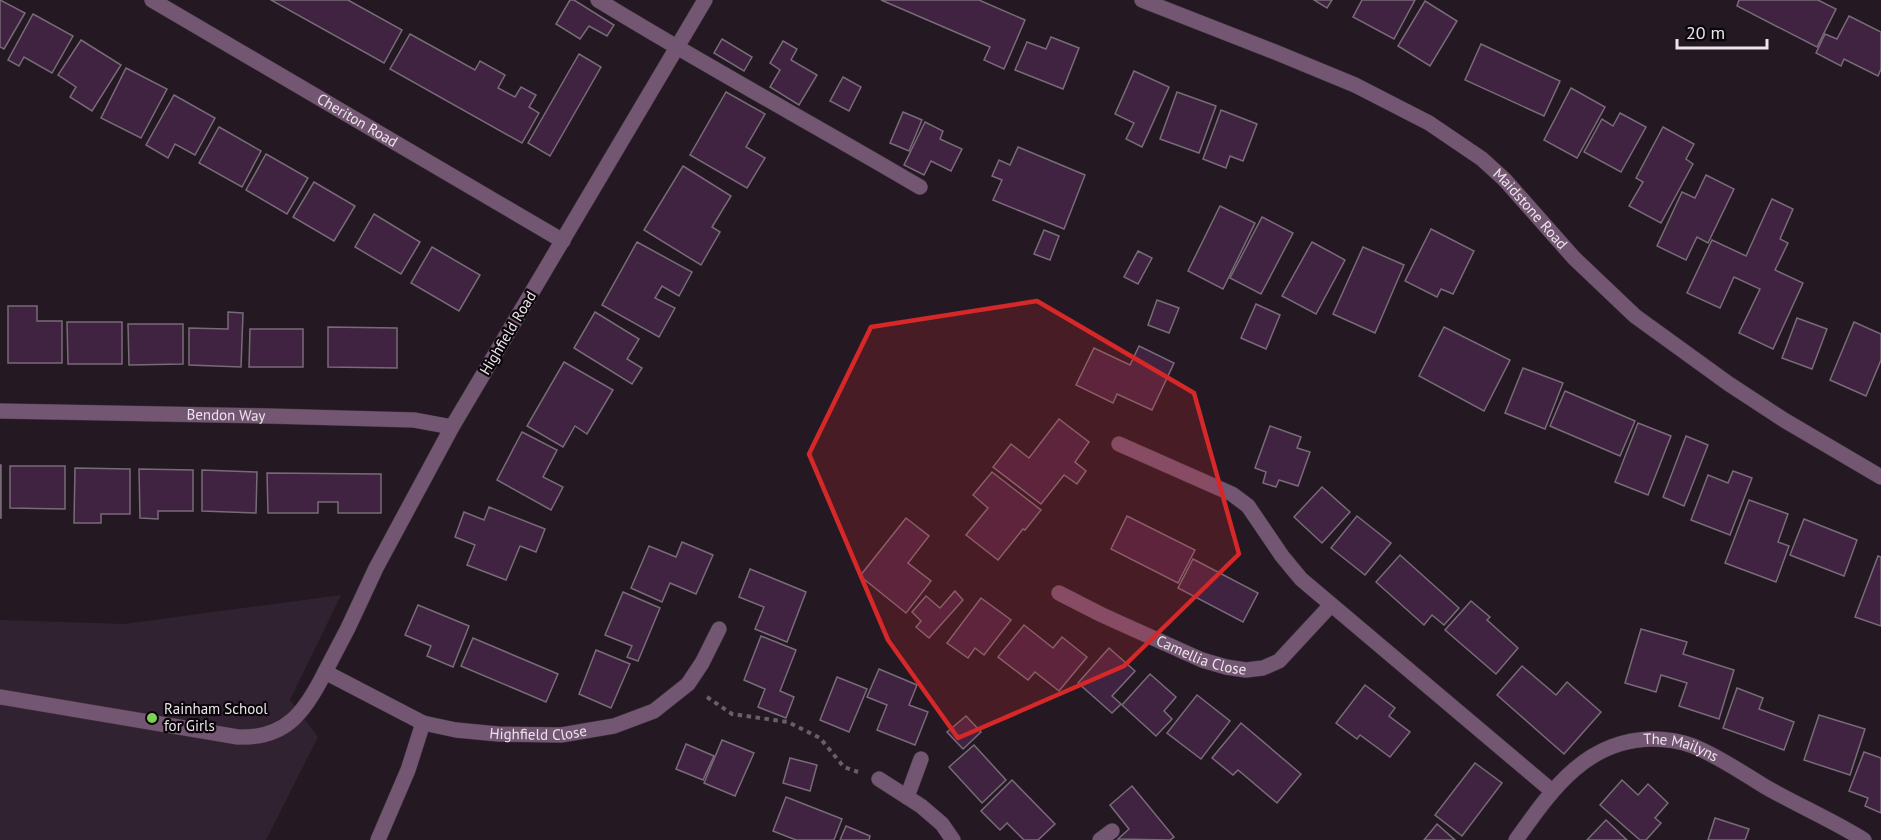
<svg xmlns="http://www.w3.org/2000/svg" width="1881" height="840" font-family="'PT Sans',sans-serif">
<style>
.built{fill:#312231}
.building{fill:#402340;stroke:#786b78;stroke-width:1.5}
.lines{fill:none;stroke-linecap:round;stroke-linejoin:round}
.service-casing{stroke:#40353f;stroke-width:16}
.minor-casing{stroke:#40353f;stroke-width:16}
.tertiary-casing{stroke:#40353f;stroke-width:16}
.path{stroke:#695f68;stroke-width:4;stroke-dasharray:4.5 4.5;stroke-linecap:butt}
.service{stroke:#735672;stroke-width:15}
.minor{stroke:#735672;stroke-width:15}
.tertiary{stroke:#735672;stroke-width:15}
.marked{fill:#d62828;fill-opacity:0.2;stroke:#d62828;stroke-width:4.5;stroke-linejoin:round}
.poi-dot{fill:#7dd154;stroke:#0a060a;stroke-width:2}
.labels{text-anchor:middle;stroke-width:4.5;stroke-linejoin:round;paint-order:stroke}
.street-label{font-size:15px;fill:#ece4eb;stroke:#0a060a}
.poi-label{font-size:15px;fill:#ece4eb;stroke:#0a060a;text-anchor:start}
</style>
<rect width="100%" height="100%" fill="#241923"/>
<!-- built -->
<polygon class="built" points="341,595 290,700 318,737 266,840 0,840 0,620 124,624"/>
<!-- building -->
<g class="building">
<polygon points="0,0 25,13 4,49 0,47"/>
<polygon points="271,0 348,0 402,30 384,63"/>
<polygon points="570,0 574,0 614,25 607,36 589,26 580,39 556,24"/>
<polygon points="881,0 979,0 1025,20 1004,69 984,60 990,47"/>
<polygon points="1314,0 1332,0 1327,8"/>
<polygon points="1362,0 1415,0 1394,39 1353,17"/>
<polygon points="1739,0 1818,0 1836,9 1817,47 1737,6"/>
<polygon points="1425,1 1457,21 1430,66 1398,46"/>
<polygon points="33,14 73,36 52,73 24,57 19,66 8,60"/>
<polygon points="1849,16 1881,32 1881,69 1878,76 1844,59 1841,66 1816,53 1825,34 1837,39"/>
<polygon points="410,34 475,70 480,61 505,75 498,88 515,97 521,87 536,95 529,107 539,113 522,143 390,69"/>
<polygon points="1051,37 1079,48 1063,89 1015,70 1027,42 1046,49"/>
<polygon points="722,39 752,57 744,71 714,53"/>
<polygon points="81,40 121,65 92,111 70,97 76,87 58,75"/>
<polygon points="783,41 797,49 791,60 817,75 799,105 770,87 780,70 770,63"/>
<polygon points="1481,44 1560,81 1544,116 1465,80"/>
<polygon points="579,54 601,67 550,156 528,143"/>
<polygon points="126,68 167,89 141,138 101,118"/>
<polygon points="1134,71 1169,87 1142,147 1126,139 1134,123 1115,114"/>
<polygon points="843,77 861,87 849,111 830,101"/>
<polygon points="1571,88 1605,107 1577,158 1544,140"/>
<polygon points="726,92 765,114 746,147 765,158 747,188 690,155"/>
<polygon points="1177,92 1216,106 1199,153 1160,139"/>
<polygon points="174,95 215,118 195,155 175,144 168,158 146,145"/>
<polygon points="1221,110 1257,124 1243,161 1230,156 1226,168 1203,159"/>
<polygon points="903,112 922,120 909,151 890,143"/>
<polygon points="1620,113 1646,127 1621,172 1584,152 1602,119 1613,126"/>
<polygon points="925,122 943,131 940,139 962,149 951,171 931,161 924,175 904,165"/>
<polygon points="219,127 261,151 242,187 199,163"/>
<polygon points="1663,127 1694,144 1686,159 1693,164 1661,223 1629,206 1643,182 1636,178"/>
<polygon points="1018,147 1085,175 1064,229 993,200 1002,180 992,176 999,160 1010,165"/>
<polygon points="266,154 308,178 287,214 246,190"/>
<polygon points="683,166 731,196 712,227 720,232 701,265 644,230"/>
<polygon points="1706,175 1734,189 1708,243 1697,237 1686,260 1657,246 1682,192 1695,198"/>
<polygon points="314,182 355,206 334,241 293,217"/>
<polygon points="1772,199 1793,209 1780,239 1788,243 1775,270 1803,283 1773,349 1739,333 1760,289 1734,277 1720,308 1687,293 1712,240 1746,256"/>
<polygon points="1220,206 1255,223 1223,289 1188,271"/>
<polygon points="374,214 420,242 401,274 355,247"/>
<polygon points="1262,217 1293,233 1261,294 1230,278"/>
<polygon points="1431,229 1474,251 1453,294 1441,289 1437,297 1405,281"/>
<polygon points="1044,230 1059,236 1050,260 1034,254"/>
<polygon points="637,242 692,272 679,296 662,286 655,298 675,308 659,337 602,305"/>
<polygon points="1312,242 1345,260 1316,314 1282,296"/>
<polygon points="432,247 480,275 459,311 411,283"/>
<polygon points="1363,247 1404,265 1375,333 1333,314"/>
<polygon points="1138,251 1152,258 1138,284 1124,277"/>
<polygon points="1157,300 1179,308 1169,333 1148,325"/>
<polygon points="1256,304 1280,315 1266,349 1241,338"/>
<polygon points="8,306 37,306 37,321 62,321 62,363 8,363"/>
<polygon points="228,312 243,313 241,367 189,365 189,328 228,329"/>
<polygon points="595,312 639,339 627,359 642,368 632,384 574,348"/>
<polygon points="1797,318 1827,329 1812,369 1782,358"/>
<polygon points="67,322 122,322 122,364 68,364"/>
<polygon points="1854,322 1881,334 1881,360 1866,396 1830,380"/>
<polygon points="128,324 183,324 183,364 129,365"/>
<polygon points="328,327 397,328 397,368 328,367"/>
<polygon points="1444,327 1510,360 1484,411 1419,376"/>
<polygon points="250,329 303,329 303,367 249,367"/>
<polygon points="1139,346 1174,363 1152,410 1117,394 1113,403 1076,385 1094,348 1130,365"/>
<polygon points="564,362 613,390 587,434 575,426 563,447 527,426"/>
<polygon points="1523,368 1563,383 1545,429 1505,413"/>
<polygon points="1565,391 1635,421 1620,456 1550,426"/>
<polygon points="1059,419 1089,442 1075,462 1086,471 1077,484 1064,475 1041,504 993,467 1011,444 1029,458"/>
<polygon points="1638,423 1671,436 1648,495 1615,482"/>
<polygon points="1270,426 1301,437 1297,448 1310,452 1298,486 1279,480 1276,487 1263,483 1266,472 1255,468"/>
<polygon points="522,432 557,450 543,477 563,487 551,510 497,480"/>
<polygon points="1686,436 1708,445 1684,506 1663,497"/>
<rect x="0" y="465" width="1" height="53"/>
<polygon points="10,466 65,466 65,509 10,508"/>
<polygon points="75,468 130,469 130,514 101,514 101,523 74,523"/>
<polygon points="139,469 193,470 193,511 158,511 158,519 140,518"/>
<polygon points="202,470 257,472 256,513 202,511"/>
<polygon points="1733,471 1752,478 1730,535 1691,520 1708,475 1728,483"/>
<polygon points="992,472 1041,510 1025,530 1023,529 998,560 966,535 988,508 973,495"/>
<polygon points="267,473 381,474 381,513 338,513 338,502 318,502 318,513 268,513"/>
<polygon points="1322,487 1350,512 1322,543 1294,517"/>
<polygon points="1749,500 1788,514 1778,542 1789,546 1776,582 1725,563"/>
<polygon points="489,507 545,529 536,552 520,546 506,580 467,565 475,545 455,537 464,512 484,520"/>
<polygon points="1127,516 1195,550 1178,583 1111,549"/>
<polygon points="1357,516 1391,543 1365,575 1331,548"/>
<polygon points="906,518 929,536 908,563 931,581 906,613 860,576"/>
<polygon points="1804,519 1857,540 1844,576 1790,555"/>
<polygon points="682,542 713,555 696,594 670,583 662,602 631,588 649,546 676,557"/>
<polygon points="1400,555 1459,608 1444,625 1432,615 1424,625 1376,582"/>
<polygon points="1878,556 1881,557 1881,626 1855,617"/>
<polygon points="1193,559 1258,593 1243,622 1178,588"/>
<polygon points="750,569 806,592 787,642 755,629 764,607 739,597"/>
<polygon points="955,591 963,600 929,638 916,627 921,621 912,612 926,596 940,608"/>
<polygon points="623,592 660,608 638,661 627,657 632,646 605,635"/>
<polygon points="981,598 1011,620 984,655 975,648 968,658 947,643"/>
<polygon points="1471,601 1490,617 1487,620 1518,648 1496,674 1445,630"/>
<polygon points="418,605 469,626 453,667 427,656 431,646 405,635"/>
<polygon points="1024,625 1053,648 1062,637 1087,657 1059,691 1035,672 1028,680 998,657"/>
<polygon points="1641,629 1687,642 1683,654 1734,670 1719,719 1679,706 1687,683 1661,675 1656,692 1625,683"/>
<polygon points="761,636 796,650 780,691 794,697 786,718 758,707 765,689 744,680"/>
<polygon points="473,638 558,674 546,702 461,666"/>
<polygon points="1109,648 1135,671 1112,696 1121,704 1112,713 1078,683"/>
<polygon points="596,650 630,664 611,708 579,694"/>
<polygon points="1522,666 1556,695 1567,682 1601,712 1564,754 1497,695"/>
<polygon points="879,669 917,685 909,705 928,712 915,745 877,730 887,705 867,697"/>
<polygon points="1150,674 1176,697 1164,711 1172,719 1156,736 1122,705"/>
<polygon points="837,677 867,689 849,732 820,720"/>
<polygon points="1365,685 1395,708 1389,716 1410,732 1390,757 1360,735 1357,739 1336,723"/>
<polygon points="1737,688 1763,698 1759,709 1794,722 1784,750 1723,728"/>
<polygon points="1197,695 1230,721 1201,759 1167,733"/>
<polygon points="1819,715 1865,729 1850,775 1804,760"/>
<polygon points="966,716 981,732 963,749 947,732"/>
<polygon points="1241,723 1301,774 1277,803 1238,770 1233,775 1212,758"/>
<polygon points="722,740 754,753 735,796 704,783"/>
<polygon points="686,744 714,756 703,780 676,769"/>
<polygon points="974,745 1006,780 982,803 949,767"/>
<polygon points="1864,752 1881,758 1881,813 1865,806 1868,798 1849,791"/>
<polygon points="790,758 817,765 810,791 783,783"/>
<polygon points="1475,763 1502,783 1462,836 1435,815"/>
<polygon points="1012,780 1055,824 1038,840 1024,840 1007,823 1000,830 981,811"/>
<polygon points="1622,780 1638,795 1648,784 1668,803 1655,818 1661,823 1646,840 1640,840 1600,805"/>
<polygon points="1132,786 1174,837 1170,840 1118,839 1129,829 1110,805"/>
<polygon points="786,797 842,819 834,840 796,840 773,831"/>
<polygon points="1715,818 1749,829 1745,840 1708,840"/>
<polygon points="1606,820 1627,840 1587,840"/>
<polygon points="1437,824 1455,840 1424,840"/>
<polygon points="846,826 870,836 869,840 840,840"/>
</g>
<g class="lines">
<!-- service casing -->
<g class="service-casing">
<g id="service">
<path d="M598,0C704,65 813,124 920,187"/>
<path d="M0,697L238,737C286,739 305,712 325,672"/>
<polyline points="378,840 408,770 423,723"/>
<polyline points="1100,840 1112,831"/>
</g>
</g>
<!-- minor casing -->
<g class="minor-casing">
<g id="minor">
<path id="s1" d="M152,0L563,241"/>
<path id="s2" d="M705,0L452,427L376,568L348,628L325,672L423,723L456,730L498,734L561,735L614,726L654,711L688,684L702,663L719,629"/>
<path id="s3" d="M0,411L269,416L414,420L452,427"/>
<polyline points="1119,444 1232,494 1248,506 1282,556 1301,579 1552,791"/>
<path id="s4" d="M1059,593L1102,615L1202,660L1226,667L1246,670L1263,668L1279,661L1330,606"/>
<polyline points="879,779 921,806 942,824 953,840"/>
<polyline points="907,797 921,759"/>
<path id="s5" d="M1516,840C1551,791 1585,740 1652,739C1665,739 1680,741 1693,746C1718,756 1741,772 1764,786C1797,805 1832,820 1864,840"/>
</g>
</g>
<!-- tertiary casing -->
<g class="tertiary-casing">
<g id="tertiary">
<path id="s6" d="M1142,0L1275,52L1355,85L1429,123L1482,159L1505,180L1574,258L1635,316L1729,384L1784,420L1881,477"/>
</g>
</g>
<!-- path -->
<polyline class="path" points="707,697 732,714 788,722 820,738 844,767 858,772"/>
<!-- service -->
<use href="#service" class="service"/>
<!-- minor -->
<use href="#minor" class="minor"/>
<!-- tertiary -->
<use href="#tertiary" class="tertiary"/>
</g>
<!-- marked area -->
<path class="marked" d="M1037,301L1194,393L1239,554L1124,666L958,738L888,640L809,454L871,327Z"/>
<!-- markers -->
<circle class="poi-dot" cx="152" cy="718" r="6"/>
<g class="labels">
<!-- street labels -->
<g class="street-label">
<text dy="5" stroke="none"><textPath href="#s1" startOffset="238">Cheriton Road</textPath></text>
<text dy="5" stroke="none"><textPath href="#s6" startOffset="446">Maidstone Road</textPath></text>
<text transform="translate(508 333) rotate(-59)" y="5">Highfield Road</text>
<text dy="5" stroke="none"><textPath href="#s3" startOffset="226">Bendon Way</textPath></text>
<text dy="5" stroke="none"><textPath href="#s4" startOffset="156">Camellia Close</textPath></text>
<text dy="5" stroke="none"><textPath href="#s2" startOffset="999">Highfield Close</textPath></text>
<text dy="5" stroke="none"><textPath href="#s5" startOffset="207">The Mailyns</textPath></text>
</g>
<!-- poi labels -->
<g class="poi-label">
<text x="164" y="714">Rainham School<tspan x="164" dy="17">for Girls</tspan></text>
</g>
</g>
<!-- scale -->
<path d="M1677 39v9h90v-9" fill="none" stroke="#ece4eb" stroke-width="3"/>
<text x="1686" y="39" font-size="18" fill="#ece4eb" stroke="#0a060a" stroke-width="4.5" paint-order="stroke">20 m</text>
</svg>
